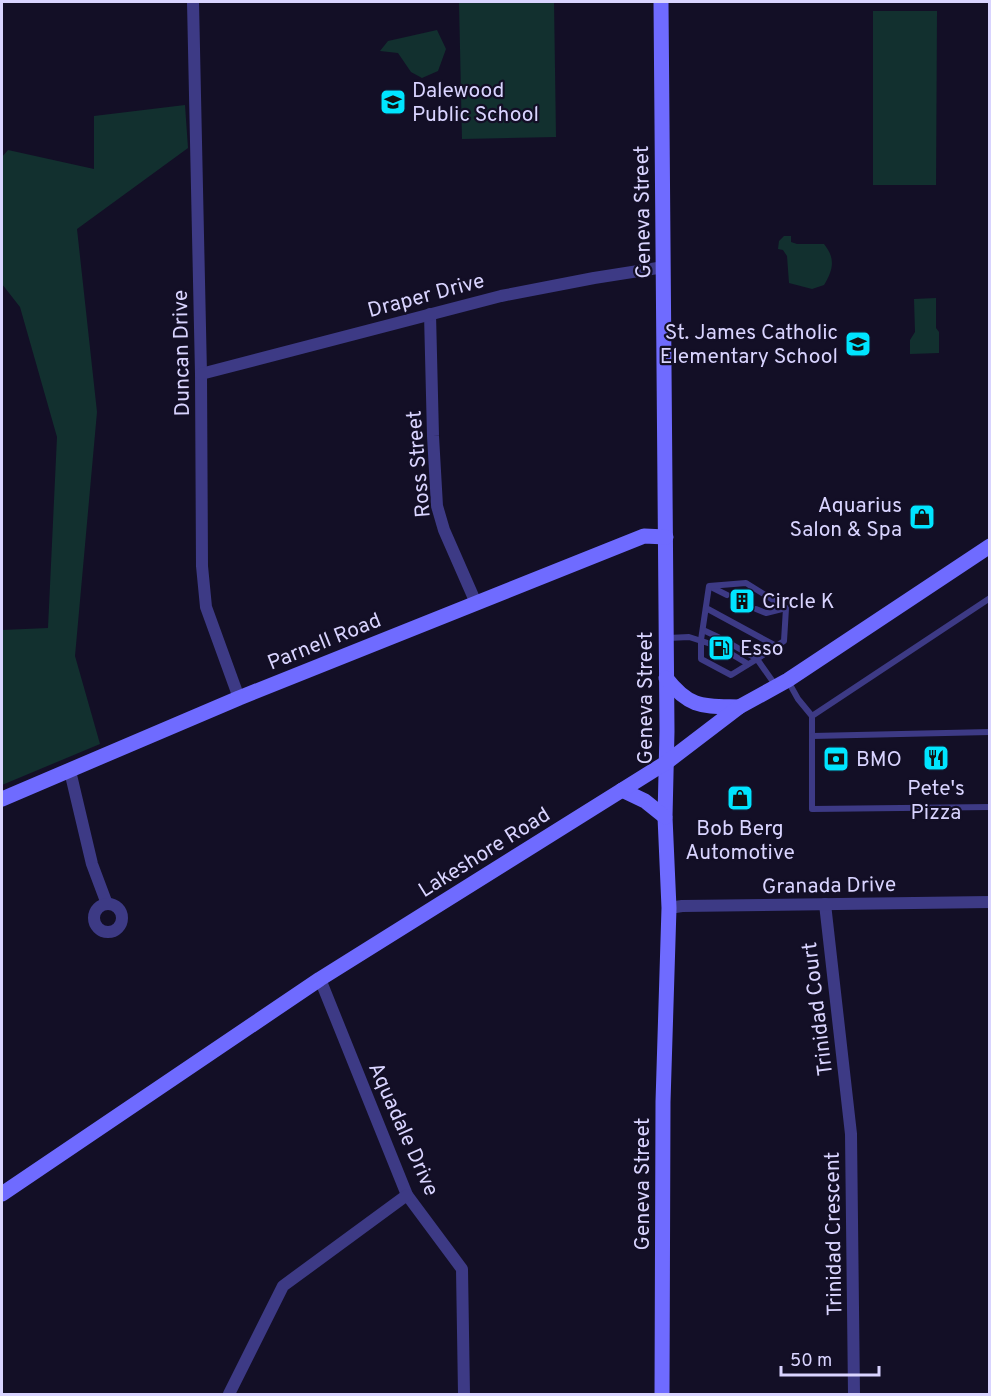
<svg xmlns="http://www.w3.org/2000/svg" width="991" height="1396" font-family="Overpass,sans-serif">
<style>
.green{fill:#12302f}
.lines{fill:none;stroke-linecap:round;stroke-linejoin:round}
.lane{stroke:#3d3a85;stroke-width:6}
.street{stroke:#3d3a85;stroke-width:12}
.secondary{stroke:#6f6bff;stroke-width:15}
.labels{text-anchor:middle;stroke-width:4.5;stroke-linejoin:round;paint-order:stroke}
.poi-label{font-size:21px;fill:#d9d4ff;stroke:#130f26;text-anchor:start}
.street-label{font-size:21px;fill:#d9d4ff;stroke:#130f26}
</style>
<rect width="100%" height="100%" fill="#130f26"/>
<!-- green -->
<g class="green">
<polygon points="459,2 554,2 556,137 462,139"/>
<polygon points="873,11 937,11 936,185 873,185"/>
<polygon points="437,30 446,49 438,71 422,78 411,72 398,53 380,51 388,41"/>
<polygon points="185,105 188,148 77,229 97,412 75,656 100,744 2,785 2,630 48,628 57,437 20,307 2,284 2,157 8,150 94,169 94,116"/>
<path d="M784,236H791V242L797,244H824C836,259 833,270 824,285L812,289L789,283L787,256L783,250L778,249L779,241Z"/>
<polygon points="936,298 936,328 939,332 939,353 910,354 910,340 915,332 914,299"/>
</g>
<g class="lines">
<!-- lane -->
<g class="lane">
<polyline points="711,587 727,595"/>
<polyline points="706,608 776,646"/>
<polyline points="756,609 766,613 786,608"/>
<polyline points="703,630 718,637"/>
<polyline points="668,638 689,637 714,645"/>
<polyline points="731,644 757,659 731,675 701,659 701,640 709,586 746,583 786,608 784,641 757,659 776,686"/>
<polyline points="728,652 748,664"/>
<polyline points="788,681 798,699 812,716 812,809 990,807"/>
<polyline points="812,716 990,598"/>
<polyline points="812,736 990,732"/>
</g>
<!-- street -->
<g class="street">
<polyline points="193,2 201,374 202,566 206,607 239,698"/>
<polyline points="430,314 433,436 437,506 444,530 476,603"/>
<polyline points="201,374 501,296 594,278 664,267"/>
<polyline points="70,771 92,864 107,904"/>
<circle cx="108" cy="918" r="14"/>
<polyline points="825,904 851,1134 854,1394"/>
<polyline points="669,908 682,906 990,902"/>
<polyline points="320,979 407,1195 462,1269 464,1394"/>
<polyline points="229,1394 283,1286 407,1195"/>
</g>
<!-- secondary -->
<g class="secondary">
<polyline points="661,2 667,731 665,817 669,908 663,1102 662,1394"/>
<path d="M666,678C690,709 704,706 739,707"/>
<polyline points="622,790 645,801 665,817"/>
<polyline points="2,799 239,698 644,536 666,537"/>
<polyline points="2,1194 320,979 667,762 739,707 788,680 990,546"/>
</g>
</g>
<!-- icons -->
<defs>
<g id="school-square" transform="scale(1.35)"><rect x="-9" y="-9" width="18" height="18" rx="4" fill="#00e5ff" stroke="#130f26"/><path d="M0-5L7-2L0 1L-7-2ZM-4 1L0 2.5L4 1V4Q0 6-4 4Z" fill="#111"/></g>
<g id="shop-square" transform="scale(1.35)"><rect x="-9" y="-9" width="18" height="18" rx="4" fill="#00e5ff" stroke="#130f26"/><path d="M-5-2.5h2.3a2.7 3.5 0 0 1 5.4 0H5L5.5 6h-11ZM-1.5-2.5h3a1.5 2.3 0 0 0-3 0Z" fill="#111"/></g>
<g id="building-square" transform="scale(1.35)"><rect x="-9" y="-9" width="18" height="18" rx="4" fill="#00e5ff" stroke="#130f26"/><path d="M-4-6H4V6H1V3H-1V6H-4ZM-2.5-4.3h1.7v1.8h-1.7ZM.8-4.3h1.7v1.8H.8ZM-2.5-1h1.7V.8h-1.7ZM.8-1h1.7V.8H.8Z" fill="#111"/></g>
<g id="fuel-square" transform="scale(1.35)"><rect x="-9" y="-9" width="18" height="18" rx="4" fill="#00e5ff" stroke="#130f26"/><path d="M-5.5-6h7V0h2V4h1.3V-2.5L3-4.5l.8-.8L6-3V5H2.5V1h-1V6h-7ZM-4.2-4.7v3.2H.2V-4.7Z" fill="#111"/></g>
<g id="restaurant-square" transform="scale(1.35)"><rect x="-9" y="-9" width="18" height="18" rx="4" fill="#00e5ff" stroke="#130f26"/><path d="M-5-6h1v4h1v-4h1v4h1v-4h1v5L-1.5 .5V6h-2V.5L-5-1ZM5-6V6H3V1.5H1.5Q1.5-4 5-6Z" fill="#111"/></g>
<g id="bank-square" transform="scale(1.35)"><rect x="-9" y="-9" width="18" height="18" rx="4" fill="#00e5ff" stroke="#130f26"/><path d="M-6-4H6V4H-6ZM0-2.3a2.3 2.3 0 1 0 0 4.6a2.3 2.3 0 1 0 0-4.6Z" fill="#111"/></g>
</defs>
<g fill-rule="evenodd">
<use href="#school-square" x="393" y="102"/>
<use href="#school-square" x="858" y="344"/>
<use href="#shop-square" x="922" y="517"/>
<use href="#building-square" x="742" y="601"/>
<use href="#fuel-square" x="721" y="648"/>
<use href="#restaurant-square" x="936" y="758"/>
<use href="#bank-square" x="836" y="759"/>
<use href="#shop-square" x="740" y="798"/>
</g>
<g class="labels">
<!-- poi labels -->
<g class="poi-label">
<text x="412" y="97">Dalewood<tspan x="412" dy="24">Public School</tspan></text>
<text x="838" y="339" text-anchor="end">St. James Catholic<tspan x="838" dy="24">Elementary School</tspan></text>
<text x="902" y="512" text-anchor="end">Aquarius<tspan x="902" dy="24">Salon &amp; Spa</tspan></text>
<text x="762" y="608">Circle K</text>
<text x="740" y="655">Esso</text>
<text x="856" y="766">BMO</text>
<text x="936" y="795" text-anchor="middle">Pete's<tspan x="936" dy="24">Pizza</tspan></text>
<text x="740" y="835" text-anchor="middle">Bob Berg<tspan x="740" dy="24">Automotive</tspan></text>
</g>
<!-- street labels -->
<g class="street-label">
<text transform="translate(642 212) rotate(-91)" y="7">Geneva Street</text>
<text transform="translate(426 295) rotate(-15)" y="7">Draper Drive</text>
<text transform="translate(181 353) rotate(-91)" y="7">Duncan Drive</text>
<text transform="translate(418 464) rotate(-95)" y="7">Ross Street</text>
<text transform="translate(324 641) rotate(-22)" y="7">Parnell Road</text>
<text transform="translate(645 698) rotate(-90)" y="7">Geneva Street</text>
<text transform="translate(484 852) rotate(-32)" y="7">Lakeshore Road</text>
<text transform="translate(829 885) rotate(-1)" y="7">Granada Drive</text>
<text transform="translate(817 1009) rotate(-97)" y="7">Trinidad Court</text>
<text transform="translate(404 1129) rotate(66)" y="7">Aquadale Drive</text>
<text transform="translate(642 1184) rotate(-90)" y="7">Geneva Street</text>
<text transform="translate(833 1234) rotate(-91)" y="7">Trinidad Crescent</text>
</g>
</g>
<!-- border -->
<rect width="991" height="1396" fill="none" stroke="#d9d4ff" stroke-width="6"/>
<!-- scale -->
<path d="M781 1366v9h98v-9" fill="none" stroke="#d9d4ff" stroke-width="3"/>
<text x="790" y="1366" font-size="18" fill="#d9d4ff" stroke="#130f26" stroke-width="4.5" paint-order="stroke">50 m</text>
</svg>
